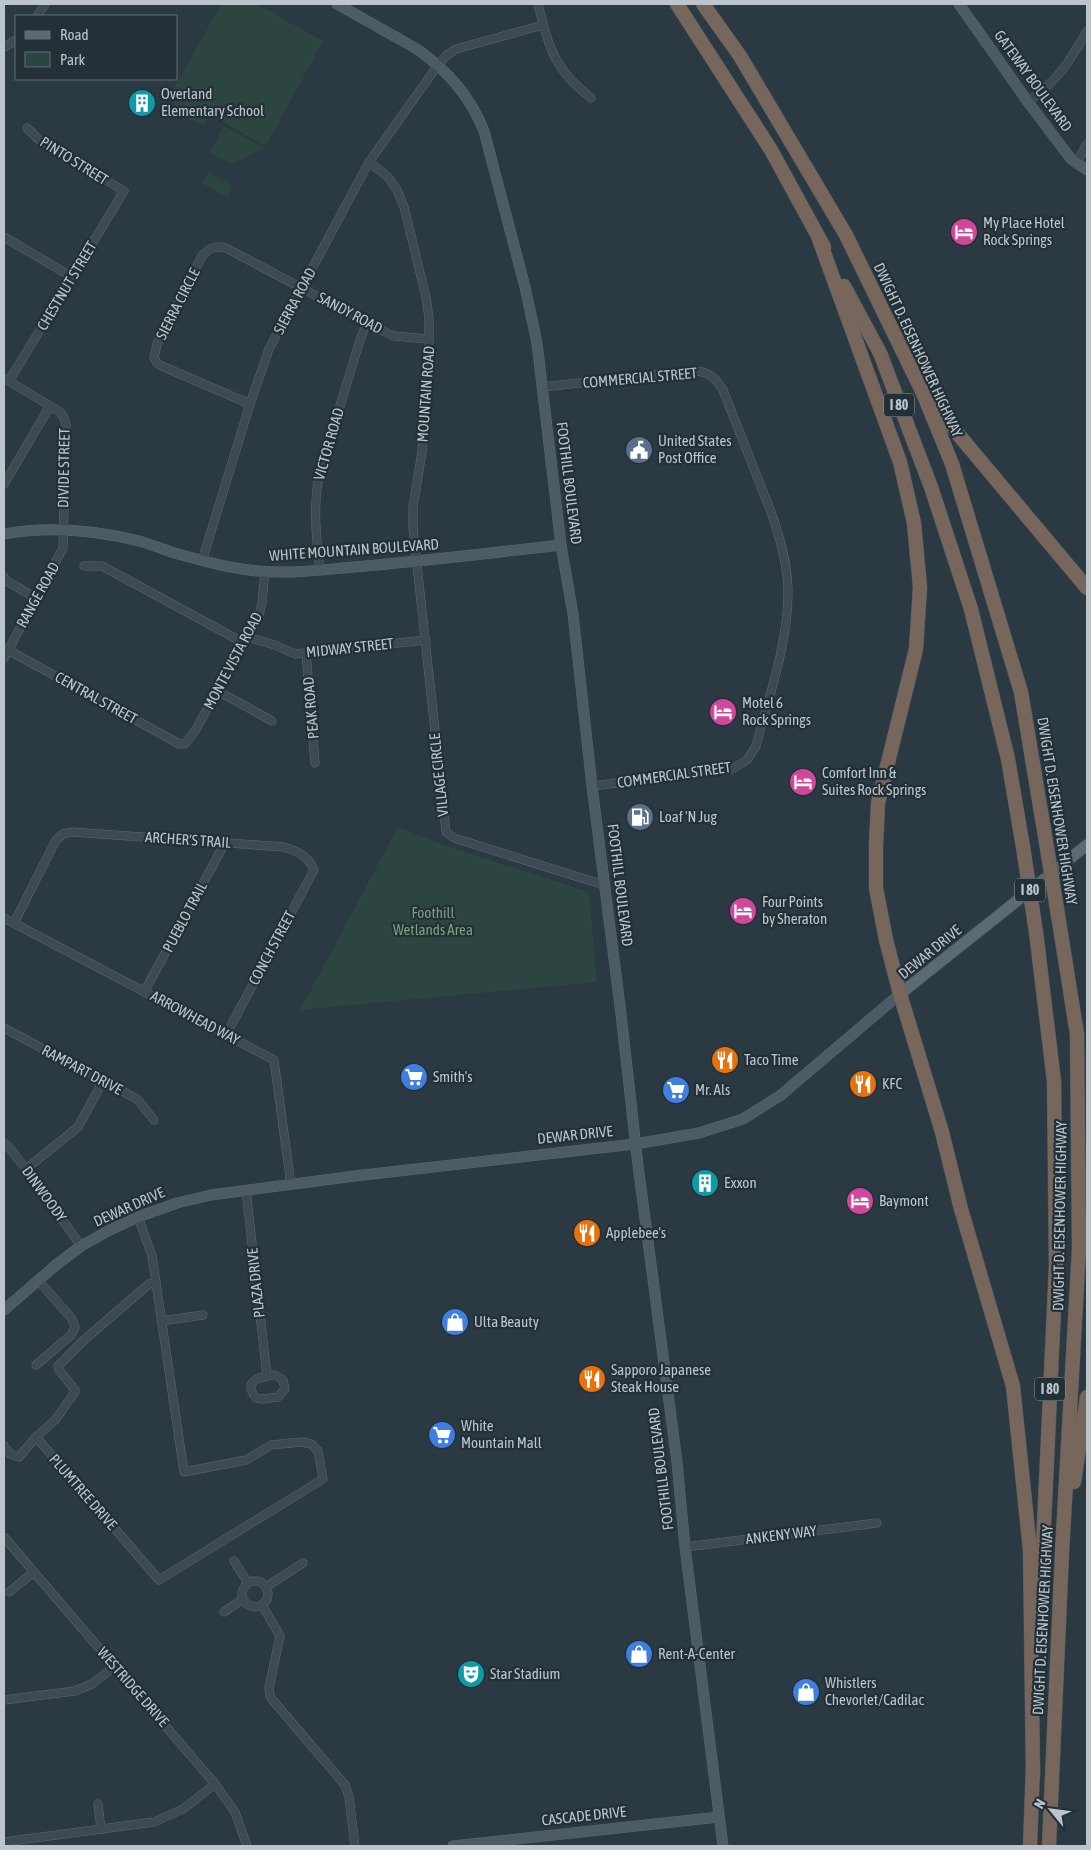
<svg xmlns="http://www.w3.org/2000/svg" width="1091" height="1850" font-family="'Asap Condensed',sans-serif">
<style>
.green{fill:#2d4541}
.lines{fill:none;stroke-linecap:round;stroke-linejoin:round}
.street-casing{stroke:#5c686f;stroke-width:9}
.secondary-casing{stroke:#5c686f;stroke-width:11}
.primary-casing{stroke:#48545b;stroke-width:12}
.highway-casing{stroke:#49555c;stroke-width:15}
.street{stroke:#3e4a52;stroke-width:8}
.secondary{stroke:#4d5b64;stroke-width:10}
.primary{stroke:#5c6a71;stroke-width:11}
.highway{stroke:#77665c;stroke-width:14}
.highway-bridge-casing{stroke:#49555c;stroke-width:15;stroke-linecap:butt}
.highway-bridge{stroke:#77665c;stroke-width:14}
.labels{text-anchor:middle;stroke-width:4.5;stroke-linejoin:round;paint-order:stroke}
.shield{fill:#233037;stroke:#8d989f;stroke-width:1}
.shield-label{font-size:14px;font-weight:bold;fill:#bbc5cb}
.street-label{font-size:15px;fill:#bbc5cb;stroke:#233037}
.poi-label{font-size:15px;fill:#bbc5cb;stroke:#233037;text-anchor:start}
.park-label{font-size:15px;fill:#7c9f7c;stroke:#233037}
</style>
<rect width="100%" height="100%" fill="#2a3942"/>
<!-- green -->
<g class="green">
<polygon points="221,4 257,4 323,41 266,146 210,115 204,125 177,114 172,92"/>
<polygon points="224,126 265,148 231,164 210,152"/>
<polygon points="209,172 233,186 227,197 202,183"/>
<polygon points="398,827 444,845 589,892 597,982 300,1010"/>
</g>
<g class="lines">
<!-- street casing -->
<g class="street-casing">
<g id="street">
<path d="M538,4C549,47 554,70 591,98"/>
<polyline points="37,16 45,4"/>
<polyline points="4,47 16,40"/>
<path d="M1028,102C1059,79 1068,64 1087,31"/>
<polyline points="369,162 388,177 397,190 404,207 426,297 429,318 429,339 422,452 413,507 413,528 446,832 454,838 604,885"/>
<polyline points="1076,164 1087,144"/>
<polyline points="4,237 72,277"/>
<polyline points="4,378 60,412 64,418 66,425 63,548 4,658"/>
<polyline points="9,381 124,191 38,139 27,128"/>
<path d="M542,387L691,371C707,370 715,377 723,390L771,512C780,538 788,565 788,592C788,644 769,696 756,746L747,760L732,769L592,786"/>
<path d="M250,404L164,367L158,364L154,358L157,344L202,256C209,248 215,245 226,248L383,331L394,336L429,339"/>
<polyline points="4,484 50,406"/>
<polyline points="202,561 250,404 269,349 369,162 438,65 447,55 456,49 543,25"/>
<polyline points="84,566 102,566 244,643"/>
<path d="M320,570C316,537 313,507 319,475L360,340L367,323"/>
<polyline points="4,577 5,580 36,598"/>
<polyline points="247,637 275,645 295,654 426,640"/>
<polyline points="8,650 172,740 179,744 185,744 195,731 259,615 262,603 265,571"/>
<polyline points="306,653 315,763"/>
<polyline points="218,691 272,721"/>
<polyline points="4,918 274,1060 291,1185"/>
<path d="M14,923L56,840L63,834L72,832L284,847C298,852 308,855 314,870L226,1035"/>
<polyline points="144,992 225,843"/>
<polyline points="4,1028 137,1099 154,1120"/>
<polyline points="4,1143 8,1146 26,1169 81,1246"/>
<polyline points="26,1169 78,1127 103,1081"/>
<path d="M246,1190L267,1376C253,1379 245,1384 256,1398L262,1399L278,1397L285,1389L283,1380L275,1375L267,1376"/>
<polyline points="161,1321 203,1315"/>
<polyline points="36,1365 71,1335 75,1327 72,1319 38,1280"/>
<polyline points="36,1437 56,1419 75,1392 75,1390 59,1370 58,1366 84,1340 142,1290 149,1284 156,1283"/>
<polyline points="4,1446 10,1454 19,1457 36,1437 159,1580 323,1479 318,1451 311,1444 302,1442 271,1445 246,1460 184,1472 152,1256 138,1217"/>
<polyline points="4,1537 215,1784 235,1812 247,1846"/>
<polyline points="685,1547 877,1523"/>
<polyline points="234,1561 248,1583"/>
<circle cx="255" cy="1594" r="13"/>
<polyline points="266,1587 303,1563"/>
<polyline points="9,1592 34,1572"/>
<polyline points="262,1605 280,1636 269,1688 270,1697 345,1785 349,1797 355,1846"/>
<polyline points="224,1612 243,1599"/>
<polyline points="4,1700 75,1691 92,1684 115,1666"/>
<polyline points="98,1804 101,1829"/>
<polyline points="4,1842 154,1822 183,1809 215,1784"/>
</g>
</g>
<!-- secondary casing -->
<g class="secondary-casing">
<g id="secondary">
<path d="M337,4L417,49C448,71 470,96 484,131L525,287L537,343L561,545L573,614L592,786L621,1014L638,1165L677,1462L685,1547L723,1846"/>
<polyline points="959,4 1028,102 1071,159 1087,170"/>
<path d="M4,534C48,526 95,530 139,541C150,544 160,548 171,552C197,559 222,567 249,570C284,575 319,570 354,567C424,561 492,553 561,545"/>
<polyline points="4,1310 56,1265 81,1246 108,1231 138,1217 177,1203 211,1195 355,1176 635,1144 699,1133 743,1119 781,1095 900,994"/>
<polyline points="453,1846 719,1817"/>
</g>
</g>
<!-- primary casing -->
<g class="primary-casing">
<polyline id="primary" points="900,994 1087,845"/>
</g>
<!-- highway casing -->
<g class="highway-casing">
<g id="highway">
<polyline points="677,4 771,150 824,247"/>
<polyline points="703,4 740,56 846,235 923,393 952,464 1021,692 1044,830"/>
<polyline points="819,239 900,462 914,523 920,587 916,649 878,803 876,845 876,888 886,940 900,994 942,1132 961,1209 1013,1386 1030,1550 1033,1775"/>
<polyline points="844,286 880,353 931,487 971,609 1008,759 1023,847"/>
<polyline points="932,403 1087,588"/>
<polyline points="1036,932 1054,1081 1056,1265 1039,1633"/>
<polyline points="1074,1482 1087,1397"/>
<polyline points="1030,1846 1033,1767"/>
<polyline points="1049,1846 1062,1553 1079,1249 1077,1034 1058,915"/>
</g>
</g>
<!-- street -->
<use href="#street" class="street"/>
<!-- secondary -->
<use href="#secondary" class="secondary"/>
<!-- primary -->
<use href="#primary" class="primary"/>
<!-- highway -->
<use href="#highway" class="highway"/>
<!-- highway-bridge casing -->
<g class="highway-bridge-casing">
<g id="highway-bridge">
<polyline points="1044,830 1058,915"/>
<polyline points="1023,847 1036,932"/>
</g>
</g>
<!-- highway-bridge -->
<use href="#highway-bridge" class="highway-bridge"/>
</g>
<!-- icons -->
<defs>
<g id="building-disc" transform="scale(1.4375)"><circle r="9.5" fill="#0f9aa8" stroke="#233037"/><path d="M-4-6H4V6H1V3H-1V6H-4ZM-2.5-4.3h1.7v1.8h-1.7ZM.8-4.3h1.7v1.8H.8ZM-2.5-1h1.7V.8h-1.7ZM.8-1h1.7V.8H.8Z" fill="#fff"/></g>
<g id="hotel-disc" transform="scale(1.4375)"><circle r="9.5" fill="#d1479c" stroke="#233037"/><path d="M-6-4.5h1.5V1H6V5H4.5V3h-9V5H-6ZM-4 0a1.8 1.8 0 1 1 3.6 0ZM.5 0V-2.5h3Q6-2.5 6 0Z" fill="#fff"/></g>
<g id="civic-disc" transform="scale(1.4375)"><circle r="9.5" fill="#5c6f8a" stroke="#233037"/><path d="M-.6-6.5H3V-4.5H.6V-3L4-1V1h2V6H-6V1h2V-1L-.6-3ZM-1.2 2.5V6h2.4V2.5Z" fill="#fff"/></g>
<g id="fuel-disc" transform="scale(1.4375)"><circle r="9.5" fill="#5c6f8a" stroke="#233037"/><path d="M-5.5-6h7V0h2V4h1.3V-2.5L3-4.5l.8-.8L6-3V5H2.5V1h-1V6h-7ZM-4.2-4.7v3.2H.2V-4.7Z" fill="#fff"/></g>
<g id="restaurant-disc" transform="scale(1.4375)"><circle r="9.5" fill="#e8710a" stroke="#233037"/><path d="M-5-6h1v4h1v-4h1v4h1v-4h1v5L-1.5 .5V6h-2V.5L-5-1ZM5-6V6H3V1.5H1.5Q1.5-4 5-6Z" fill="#fff"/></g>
<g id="supermarket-disc" transform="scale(1.4375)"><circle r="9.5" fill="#3f7fe0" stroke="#233037"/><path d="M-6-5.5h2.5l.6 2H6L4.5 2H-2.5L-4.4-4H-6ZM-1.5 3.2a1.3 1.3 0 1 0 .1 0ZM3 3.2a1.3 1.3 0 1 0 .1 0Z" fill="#fff"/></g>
<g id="shop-disc" transform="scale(1.4375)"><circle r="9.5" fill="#3f7fe0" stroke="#233037"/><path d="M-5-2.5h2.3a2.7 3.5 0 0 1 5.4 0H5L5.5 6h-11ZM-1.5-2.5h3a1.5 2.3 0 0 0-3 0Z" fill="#fff"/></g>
<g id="theatre-disc" transform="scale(1.4375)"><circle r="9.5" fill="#0f9aa8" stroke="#233037"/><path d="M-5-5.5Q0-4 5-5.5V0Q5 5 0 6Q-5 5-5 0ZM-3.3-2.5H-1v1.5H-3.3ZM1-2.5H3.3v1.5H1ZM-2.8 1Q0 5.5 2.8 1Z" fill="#fff"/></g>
</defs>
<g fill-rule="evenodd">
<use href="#building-disc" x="142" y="103"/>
<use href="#hotel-disc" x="964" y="232"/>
<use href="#civic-disc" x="639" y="450"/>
<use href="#hotel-disc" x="723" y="712"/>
<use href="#hotel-disc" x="803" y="782"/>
<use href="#fuel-disc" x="640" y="817"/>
<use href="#hotel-disc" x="743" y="911"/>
<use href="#restaurant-disc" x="725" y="1060"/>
<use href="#supermarket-disc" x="414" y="1077"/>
<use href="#restaurant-disc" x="863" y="1084"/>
<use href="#supermarket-disc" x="676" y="1090"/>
<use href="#building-disc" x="705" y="1183"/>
<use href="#hotel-disc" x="860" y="1201"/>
<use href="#restaurant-disc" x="587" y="1233"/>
<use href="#shop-disc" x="455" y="1322"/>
<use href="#restaurant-disc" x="592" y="1379"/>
<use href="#supermarket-disc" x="442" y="1435"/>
<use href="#shop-disc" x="639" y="1654"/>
<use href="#theatre-disc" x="471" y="1674"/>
<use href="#shop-disc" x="806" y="1692"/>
</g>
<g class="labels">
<!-- shield labels -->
<g class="shield">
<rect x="884" y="393.5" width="30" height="23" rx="4"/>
<rect x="1015" y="878.5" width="30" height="23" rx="4"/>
<rect x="1035" y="1377.5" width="30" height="23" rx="4"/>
</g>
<g class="shield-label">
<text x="899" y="410">I 80</text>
<text x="1030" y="895">I 80</text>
<text x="1050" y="1394">I 80</text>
</g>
<!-- street labels -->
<g class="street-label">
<text transform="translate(1033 81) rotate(54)" y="5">GATEWAY BOULEVARD</text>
<text transform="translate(74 161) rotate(32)" y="5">PINTO STREET</text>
<text transform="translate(67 286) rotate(-59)" y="5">CHESTNUT STREET</text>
<text transform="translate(295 301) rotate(-62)" y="5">SIERRA ROAD</text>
<text transform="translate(178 304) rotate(-63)" y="5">SIERRA CIRCLE</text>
<text transform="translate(350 313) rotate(28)" y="5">SANDY ROAD</text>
<text transform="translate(918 350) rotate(65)" y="5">DWIGHT D. EISENHOWER HIGHWAY</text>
<text transform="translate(640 378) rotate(-5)" y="5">COMMERCIAL STREET</text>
<text transform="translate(426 394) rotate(-86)" y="5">MOUNTAIN ROAD</text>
<text transform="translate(329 444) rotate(-74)" y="5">VICTOR ROAD</text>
<text transform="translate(64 468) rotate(-89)" y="5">DIVIDE STREET</text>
<text transform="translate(569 483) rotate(83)" y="5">FOOTHILL BOULEVARD</text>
<text transform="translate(354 550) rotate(-4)" y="5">WHITE MOUNTAIN BOULEVARD</text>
<text transform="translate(38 595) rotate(-61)" y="5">RANGE ROAD</text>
<text transform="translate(350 648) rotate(-6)" y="5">MIDWAY STREET</text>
<text transform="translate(233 661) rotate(-62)" y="5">MONTE VISTA ROAD</text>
<text transform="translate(96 698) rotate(29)" y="5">CENTRAL STREET</text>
<text transform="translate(311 708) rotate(-95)" y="5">PEAK ROAD</text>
<text transform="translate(439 775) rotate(-96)" y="5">VILLAGE CIRCLE</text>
<text transform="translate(674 775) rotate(-8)" y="5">COMMERCIAL STREET</text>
<text transform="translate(1057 811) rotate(81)" y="5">DWIGHT D. EISENHOWER HIGHWAY</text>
<text transform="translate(188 840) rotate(4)" y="5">ARCHER'S TRAIL</text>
<text transform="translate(620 885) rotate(83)" y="5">FOOTHILL BOULEVARD</text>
<text transform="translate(185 917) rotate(-62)" y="5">PUEBLO TRAIL</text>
<text transform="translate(272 948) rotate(-62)" y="5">CONCH STREET</text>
<text transform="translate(930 952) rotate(-39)" y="5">DEWAR DRIVE</text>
<text transform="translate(195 1018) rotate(28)" y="5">ARROWHEAD WAY</text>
<text transform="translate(82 1070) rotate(28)" y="5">RAMPART DRIVE</text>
<text transform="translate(575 1135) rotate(-6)" y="5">DEWAR DRIVE</text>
<text transform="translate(44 1194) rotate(54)" y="5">DINWOODY</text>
<text transform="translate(129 1207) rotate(-24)" y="5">DEWAR DRIVE</text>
<text transform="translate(1060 1216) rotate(-89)" y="5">DWIGHT D. EISENHOWER HIGHWAY</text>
<text transform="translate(256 1283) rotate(-96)" y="5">PLAZA DRIVE</text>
<text transform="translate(661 1469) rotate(-97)" y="5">FOOTHILL BOULEVARD</text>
<text transform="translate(83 1492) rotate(49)" y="5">PLUMTREE DRIVE</text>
<text transform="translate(781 1535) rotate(-7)" y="5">ANKENY WAY</text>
<text transform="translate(1043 1620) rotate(-87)" y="5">DWIGHT D. EISENHOWER HIGHWAY</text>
<text transform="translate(133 1687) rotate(49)" y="5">WESTRIDGE DRIVE</text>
<text transform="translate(584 1816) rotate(-6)" y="5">CASCADE DRIVE</text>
</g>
<!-- poi labels -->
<g class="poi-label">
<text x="161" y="99">Overland<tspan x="161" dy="17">Elementary School</tspan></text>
<text x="983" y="228">My Place Hotel<tspan x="983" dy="17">Rock Springs</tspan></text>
<text x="658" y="446">United States<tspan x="658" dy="17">Post Office</tspan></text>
<text x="742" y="708">Motel 6<tspan x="742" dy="17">Rock Springs</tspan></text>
<text x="822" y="778">Comfort Inn &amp;<tspan x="822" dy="17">Suites Rock Springs</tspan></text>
<text x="659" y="822">Loaf 'N Jug</text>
<text x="762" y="907">Four Points<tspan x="762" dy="17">by Sheraton</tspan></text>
<text x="744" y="1065">Taco Time</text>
<text x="433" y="1082">Smith's</text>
<text x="882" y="1089">KFC</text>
<text x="695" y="1095">Mr. Als</text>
<text x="724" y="1188">Exxon</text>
<text x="879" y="1206">Baymont</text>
<text x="606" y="1238">Applebee's</text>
<text x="474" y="1327">Ulta Beauty</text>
<text x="611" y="1375">Sapporo Japanese<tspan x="611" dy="17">Steak House</tspan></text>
<text x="461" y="1431">White<tspan x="461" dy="17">Mountain Mall</tspan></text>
<text x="658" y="1659">Rent-A-Center</text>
<text x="490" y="1679">Star Stadium</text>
<text x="825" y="1688">Whistlers<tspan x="825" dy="17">Chevorlet/Cadilac</tspan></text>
</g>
<!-- park labels -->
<g class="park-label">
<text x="433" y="918">Foothill<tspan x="433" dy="17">Wetlands Area</tspan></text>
</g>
</g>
<!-- border -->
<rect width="1091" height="1850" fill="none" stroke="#bbc5cb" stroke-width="10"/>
<!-- legend -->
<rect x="15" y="15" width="162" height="65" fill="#233037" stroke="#606c72"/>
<rect x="25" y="31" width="25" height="8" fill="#5c6a71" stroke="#606c72"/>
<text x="60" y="40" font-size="15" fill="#bbc5cb">Road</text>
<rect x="25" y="52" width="25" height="15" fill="#2d4541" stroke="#606c72"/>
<text x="60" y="65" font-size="15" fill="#bbc5cb">Park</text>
<!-- north arrow -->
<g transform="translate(1051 1810) rotate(299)" stroke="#233037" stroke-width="4" paint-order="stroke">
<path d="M0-4L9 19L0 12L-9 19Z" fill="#bbc5cb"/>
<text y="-8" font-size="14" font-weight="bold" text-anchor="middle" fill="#bbc5cb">N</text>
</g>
</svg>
